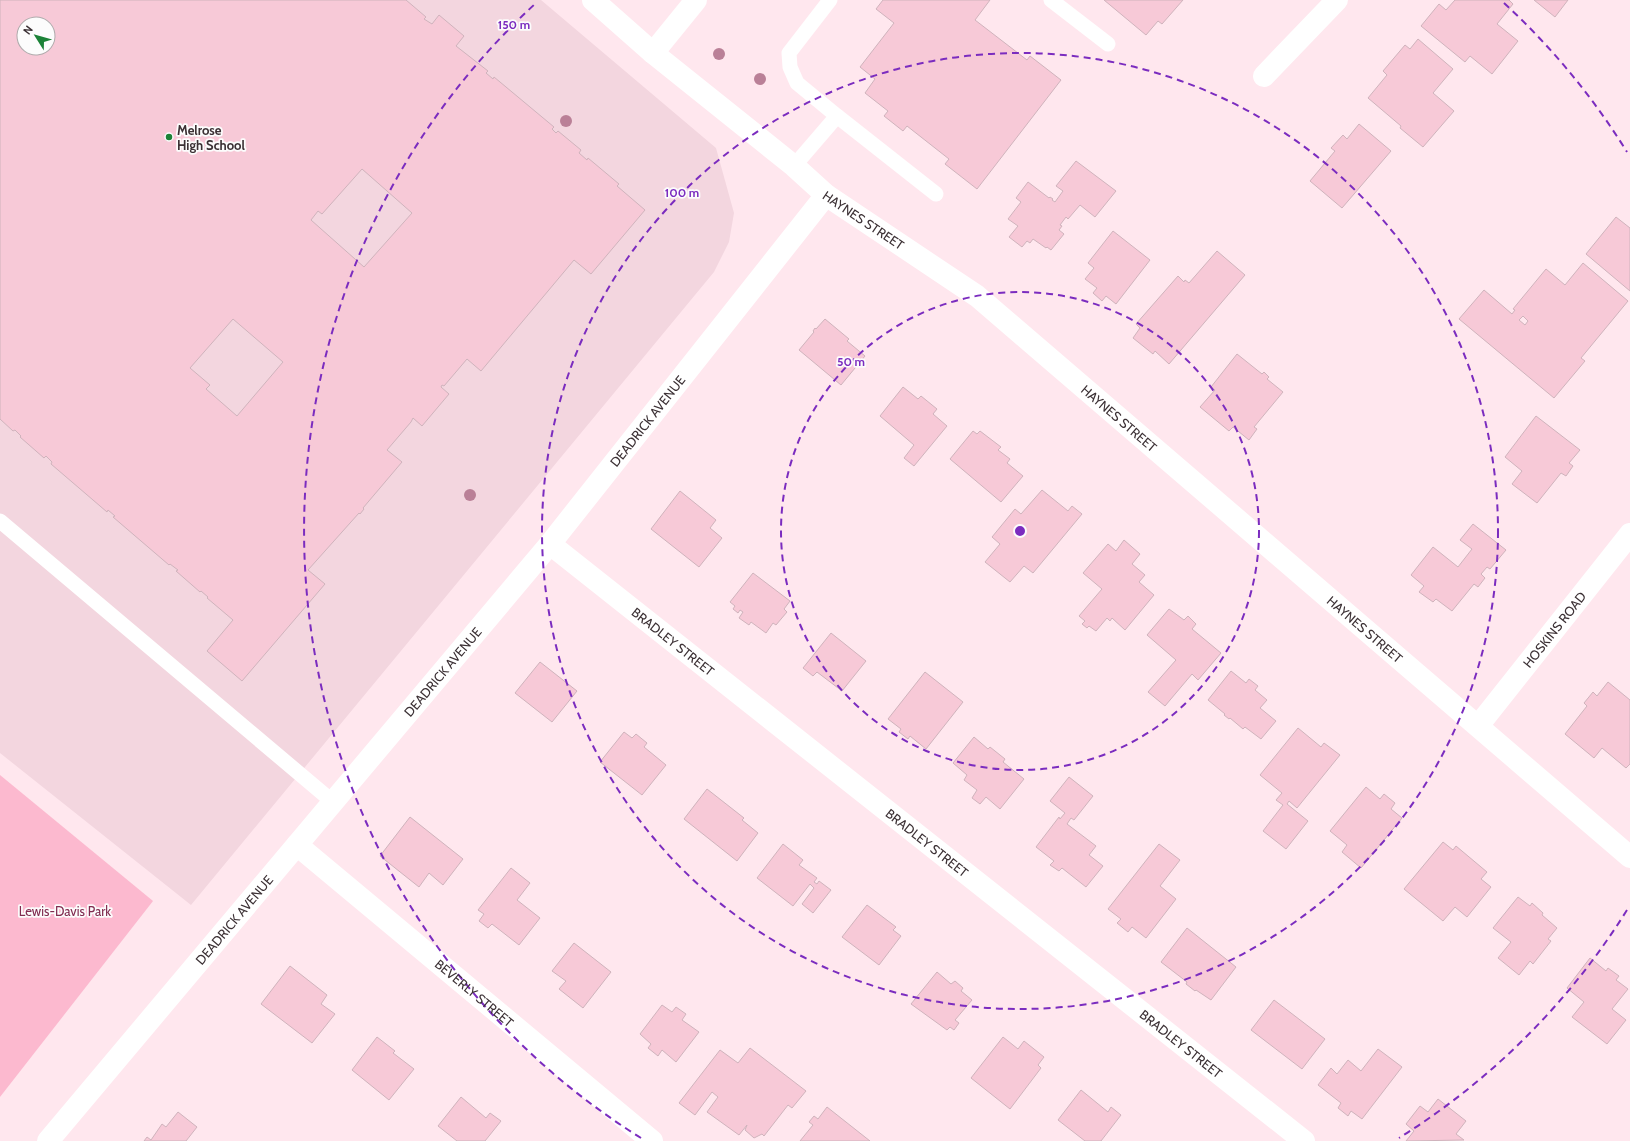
<svg xmlns="http://www.w3.org/2000/svg" width="1630" height="1141" font-family="Cabin,sans-serif">
<style>
.built{fill:#f3d6df;fill-rule:evenodd}
.green{fill:#fcb9cf}
.building{fill:#f7c9d7;stroke:#cfb3bc;fill-rule:evenodd}
.lines{fill:none;stroke-linecap:round;stroke-linejoin:round}
.lane{stroke:#fff;stroke-width:15}
.street{stroke:#fff;stroke-width:22}
.secondary{stroke:#fff;stroke-width:22}
.tree{fill:#ba8097}
.ring{fill:none;stroke:#7b2cbf;stroke-width:2;stroke-dasharray:7 5}
.poi-dot{fill:#1b8237;stroke:#fcfcfc;stroke-width:1.5}
.labels{text-anchor:middle;stroke-width:3.5;stroke-linejoin:round;paint-order:stroke}
.poi-label{font-size:13px;font-weight:bold;fill:#3c3135;stroke:#fcfcfc;text-anchor:start}
.street-label{font-size:13px;fill:#3c3135;stroke:#fcfcfc}
.park-label{font-size:13px;fill:#812c50;stroke:#fcfcfc}
.centre{fill:#7b2cbf;stroke:#fcfcfc;stroke-width:2}
.ring-label{font-size:12px;text-anchor:middle;font-weight:bold;fill:#7b2cbf;stroke:#fcfcfc;stroke-width:3.5;stroke-linejoin:round;paint-order:stroke}
</style>
<rect width="100%" height="100%" fill="#ffe7ee"/>
<!-- built -->
<path class="built" d="M0,0H541L716,148L734,213L729,242L714,272L191,905L0,753ZM24,24H48V48H24Z"/>
<!-- green -->
<polygon class="green" points="0,775 153,901 0,1097"/>
<!-- building -->
<g class="building">
<path d="M0,0H406L426,17L424,19L432,24L439,15L464,36L456,46L488,71L486,73L493,79L494,77L554,127L552,129L556,133L558,131L581,150L579,153L587,160L588,158L619,184L617,186L645,210L591,274L574,260L481,371L467,359L444,386L442,385L441,387L449,394L422,426L413,418L411,422L387,450L402,462L363,508L364,509L360,514L359,513L308,570L325,584L242,681L207,651L233,620L207,598L208,597L201,591L200,592L176,571L178,570L170,564L169,565L113,517L115,516L108,510L107,512L51,464L52,462L46,456L44,458L20,437L21,436L15,430L13,431L0,419ZM24,24H48V48H24ZM362,169L412,213L364,267L311,220L318,211L322,214ZM233,319L283,362L237,416L206,389L210,385L190,368Z"/>
<polygon points="883,0 990,0 975,20 1027,60 1030,56 1061,80 977,189 945,164 949,159 907,126 903,131 884,116 888,111 865,93 875,79 860,67 894,23 876,9"/>
<polygon points="1104,0 1183,0 1162,24 1158,21 1146,35"/>
<polygon points="1455,0 1509,0 1513,4 1497,24 1518,41 1492,74 1470,56 1465,62 1421,26 1439,4 1446,10"/>
<polygon points="1534,0 1568,0 1555,17"/>
<polygon points="1418,39 1453,69 1433,93 1454,111 1423,147 1400,128 1401,126 1368,98 1387,75 1383,71 1405,45 1410,49"/>
<polygon points="1359,124 1391,151 1342,208 1310,181 1335,151 1331,148 1343,135 1347,139"/>
<polygon points="1076,161 1116,191 1095,217 1080,205 1068,219 1066,217 1060,225 1062,226 1059,230 1064,234 1051,250 1047,247 1046,248 1033,239 1030,243 1027,241 1022,247 1009,237 1018,226 1008,219 1021,202 1016,198 1028,182 1049,198 1050,197 1053,199 1052,200 1055,202 1063,191 1056,186"/>
<polygon points="1616,217 1630,228 1630,291 1586,254"/>
<polygon points="1113,231 1150,260 1116,304 1106,296 1102,301 1093,293 1097,288 1085,279 1094,268 1088,263"/>
<polygon points="1217,251 1245,275 1169,364 1155,351 1153,354 1133,338 1140,328 1136,324 1178,276 1184,282 1185,280 1189,283"/>
<path d="M1583,263L1628,301L1581,358L1585,361L1554,398L1459,319L1484,290L1512,314L1515,310L1513,309L1546,269L1565,285ZM1523,316L1528,321L1525,325L1519,320Z"/>
<polygon points="825,319 849,339 847,341 865,356 841,385 799,350 814,332 813,331 815,328 816,329"/>
<polygon points="1237,354 1262,374 1264,372 1269,377 1267,379 1283,392 1254,427 1257,429 1249,440 1233,427 1229,431 1200,407 1215,390 1211,387"/>
<polygon points="903,387 918,399 921,396 937,409 933,414 947,426 914,466 904,458 914,445 880,416"/>
<polygon points="1536,416 1580,450 1569,463 1573,466 1566,476 1561,473 1537,503 1512,484 1522,471 1505,457"/>
<polygon points="973,431 977,434 980,431 1001,447 998,450 1010,459 1007,463 1023,476 1001,502 950,459"/>
<polygon points="1042,490 1068,511 1072,506 1082,514 1033,573 1024,566 1010,582 985,562 1000,544 992,537 1015,509 1021,514"/>
<polygon points="680,491 716,520 710,528 722,538 699,567 651,529"/>
<polygon points="1473,524 1506,550 1490,569 1487,567 1481,574 1485,578 1478,587 1474,584 1452,611 1436,599 1433,602 1419,592 1424,586 1411,575 1433,547 1458,567 1472,549 1460,540"/>
<polygon points="1124,540 1140,554 1132,564 1145,575 1139,582 1154,595 1125,630 1112,618 1110,621 1107,618 1096,631 1089,626 1087,628 1082,624 1085,621 1079,616 1102,589 1083,573 1108,544 1116,551"/>
<polygon points="753,573 790,601 784,609 787,612 776,625 773,623 766,633 751,622 749,625 739,618 743,612 740,610 738,613 733,609 735,606 730,602"/>
<polygon points="1169,609 1184,620 1188,616 1196,624 1192,629 1221,653 1198,680 1192,674 1165,706 1148,692 1176,660 1147,635"/>
<polygon points="831,633 866,661 842,691 817,672 813,676 803,668"/>
<polygon points="540,662 577,691 552,722 515,693"/>
<polygon points="1231,671 1246,683 1249,679 1258,686 1255,690 1267,700 1260,708 1276,721 1261,739 1245,727 1243,729 1230,718 1229,719 1224,715 1225,714 1208,700"/>
<polygon points="925,672 963,702 926,749 910,736 908,739 899,732 901,729 888,719"/>
<polygon points="1608,682 1630,700 1630,764 1626,768 1602,748 1594,758 1565,734 1587,706 1584,703 1593,692 1597,696"/>
<polygon points="1298,728 1321,747 1324,743 1340,755 1297,808 1289,801 1287,804 1308,821 1286,849 1263,831 1283,805 1276,800 1282,793 1260,775"/>
<polygon points="624,732 632,738 636,734 647,743 644,747 666,765 642,795 600,762"/>
<polygon points="974,737 988,749 990,747 1005,759 1003,762 1024,779 1000,809 986,797 980,804 972,798 977,790 964,780 967,775 953,763"/>
<polygon points="1069,777 1093,796 1074,820 1071,818 1067,824 1096,846 1089,855 1103,866 1086,887 1062,868 1059,871 1050,865 1054,861 1036,847 1059,817 1060,819 1065,813 1050,801"/>
<polygon points="1366,787 1380,799 1384,794 1395,803 1391,809 1402,818 1361,868 1342,852 1347,845 1330,831"/>
<polygon points="707,789 744,818 742,820 758,833 737,861 684,819"/>
<polygon points="410,817 463,859 443,885 429,873 419,887 380,856"/>
<polygon points="1443,842 1453,850 1456,846 1487,872 1481,879 1491,887 1467,917 1455,907 1443,921 1404,889"/>
<polygon points="783,844 803,860 799,865 817,878 814,882 817,884 819,881 831,890 813,913 802,904 814,888 810,884 793,906 757,878"/>
<polygon points="1159,844 1180,860 1160,886 1176,899 1146,938 1132,927 1128,932 1117,923 1121,919 1108,909"/>
<polygon points="511,868 530,883 517,900 540,918 519,945 492,924 488,928 479,921 484,914 478,910"/>
<polygon points="1518,897 1530,906 1532,903 1543,913 1542,915 1557,928 1548,939 1551,941 1533,964 1530,961 1519,975 1498,958 1511,942 1493,928"/>
<polygon points="867,905 896,927 893,930 901,936 879,965 842,937"/>
<polygon points="1187,928 1236,967 1211,1000 1196,990 1195,991 1186,984 1187,982 1161,962"/>
<polygon points="574,943 611,972 583,1008 559,989 566,981 552,971"/>
<polygon points="1590,958 1606,971 1608,968 1619,976 1616,980 1628,989 1612,1009 1626,1020 1607,1044 1572,1017 1584,1002 1567,988"/>
<polygon points="290,966 327,995 321,1004 335,1014 312,1043 261,1004"/>
<polygon points="937,972 951,984 955,981 963,988 961,991 972,1000 955,1020 959,1023 954,1030 950,1027 947,1030 911,1004"/>
<polygon points="1274,1000 1325,1039 1302,1069 1251,1030"/>
<polygon points="662,1005 672,1012 676,1007 686,1014 682,1020 699,1032 676,1062 662,1050 658,1056 648,1048 651,1044 640,1034"/>
<polygon points="377,1037 395,1051 393,1053 414,1069 389,1100 352,1070"/>
<polygon points="1003,1037 1018,1049 1024,1041 1044,1057 1038,1065 1041,1068 1010,1109 971,1078"/>
<polygon points="750,1048 806,1091 792,1108 788,1105 764,1136 762,1134 754,1138 745,1130 747,1125 739,1135 707,1112 718,1097 712,1092 695,1115 679,1103 720,1050 738,1063"/>
<polygon points="1378,1049 1402,1067 1362,1119 1351,1111 1348,1116 1338,1108 1341,1103 1318,1085 1331,1068 1337,1074 1348,1060 1361,1071"/>
<polygon points="1081,1090 1108,1112 1111,1107 1121,1115 1101,1141 1085,1141 1058,1120"/>
<polygon points="461,1097 486,1118 490,1113 501,1121 485,1141 457,1141 438,1126"/>
<polygon points="1438,1099 1466,1121 1456,1134 1464,1140 1406,1141 1414,1131 1406,1124 1420,1106 1428,1112"/>
<polygon points="827,1107 870,1141 800,1141 813,1125 809,1122 814,1116 818,1119"/>
<polygon points="178,1112 197,1127 186,1141 144,1141 147,1137 151,1140 162,1124 166,1127"/>
</g>
<g class="lines">
<!-- lane -->
<g class="lane">
<polyline points="1051,0 1108,44"/>
<polyline points="837,116 936,194"/>
<polyline points="794,166 837,116 797,83 790,67 789,53 830,0"/>
<polyline points="0,521 333,802"/>
</g>
<!-- street -->
<g class="street">
<path id="s1" d="M593,0L653,53L794,166L826,195L977,296L1630,857"/>
<polyline points="653,53 696,0"/>
<polyline points="1264,76 1337,0"/>
<path id="s2" d="M550,544L1304,1141"/>
<path id="s3" d="M1478,726L1630,534"/>
<path id="s4" d="M297,845L652,1141"/>
</g>
<!-- secondary -->
<path class="secondary" id="s5" d="M48,1141L550,544L826,195"/>
</g>
<!-- trees -->
<g class="tree">
<circle cx="719" cy="54" r="6"/>
<circle cx="760" cy="79" r="6"/>
<circle cx="566" cy="121" r="6"/>
<circle cx="470" cy="495" r="6"/>
</g>
<!-- distance rings -->
<g class="ring">
<circle cx="1020" cy="531" r="239"/>
<circle cx="1020" cy="531" r="478"/>
<path d="M1627 910A716 716 0 0 1 1399 1138M641 1138A716 716 0 0 1 536 3M1504 3A716 716 0 0 1 1627 152"/>
</g>
<!-- markers -->
<circle class="poi-dot" cx="169" cy="137" r="4"/>
<g class="labels">
<!-- poi labels -->
<g class="poi-label">
<text x="177" y="135">Melrose<tspan x="177" dy="15">High School</tspan></text>
</g>
<!-- street labels -->
<g class="street-label">
<text dy="5" stroke="none"><textPath href="#s1" startOffset="349">HAYNES STREET</textPath></text>
<text dy="5" stroke="none"><textPath href="#s1" startOffset="673">HAYNES STREET</textPath></text>
<text dy="5" stroke="none"><textPath href="#s5" startOffset="937">DEADRICK AVENUE</textPath></text>
<text dy="5" stroke="none"><textPath href="#s1" startOffset="997">HAYNES STREET</textPath></text>
<text dy="5" stroke="none"><textPath href="#s3" startOffset="123">HOSKINS ROAD</textPath></text>
<text dy="5" stroke="none"><textPath href="#s2" startOffset="157">BRADLEY STREET</textPath></text>
<text dy="5" stroke="none"><textPath href="#s5" startOffset="613">DEADRICK AVENUE</textPath></text>
<text dy="5" stroke="none"><textPath href="#s2" startOffset="481">BRADLEY STREET</textPath></text>
<text dy="5" stroke="none"><textPath href="#s5" startOffset="289">DEADRICK AVENUE</textPath></text>
<text dy="5" stroke="none"><textPath href="#s4" startOffset="231">BEVERLY STREET</textPath></text>
<text dy="5" stroke="none"><textPath href="#s2" startOffset="805">BRADLEY STREET</textPath></text>
</g>
<!-- park labels -->
<g class="park-label">
<text x="65" y="916">Lewis-Davis Park</text>
</g>
</g>
<circle cx="1020" cy="531" r="6" class="centre"/>
<g class="ring-label">
<text x="514" y="29">150 m</text>
<text x="682" y="197">100 m</text>
<text x="851" y="366">50 m</text>
</g>
<!-- north arrow -->
<g transform="translate(36 36) rotate(307)"><circle r="19" fill="#fcfcfc" stroke="#afabac"/>
<path d="M0-3L7 15L0 10L-7 15Z" fill="#1b8237"/>
<text y="-6" font-size="11" font-weight="bold" text-anchor="middle" fill="#3c3135">N</text>
</g>
</svg>
